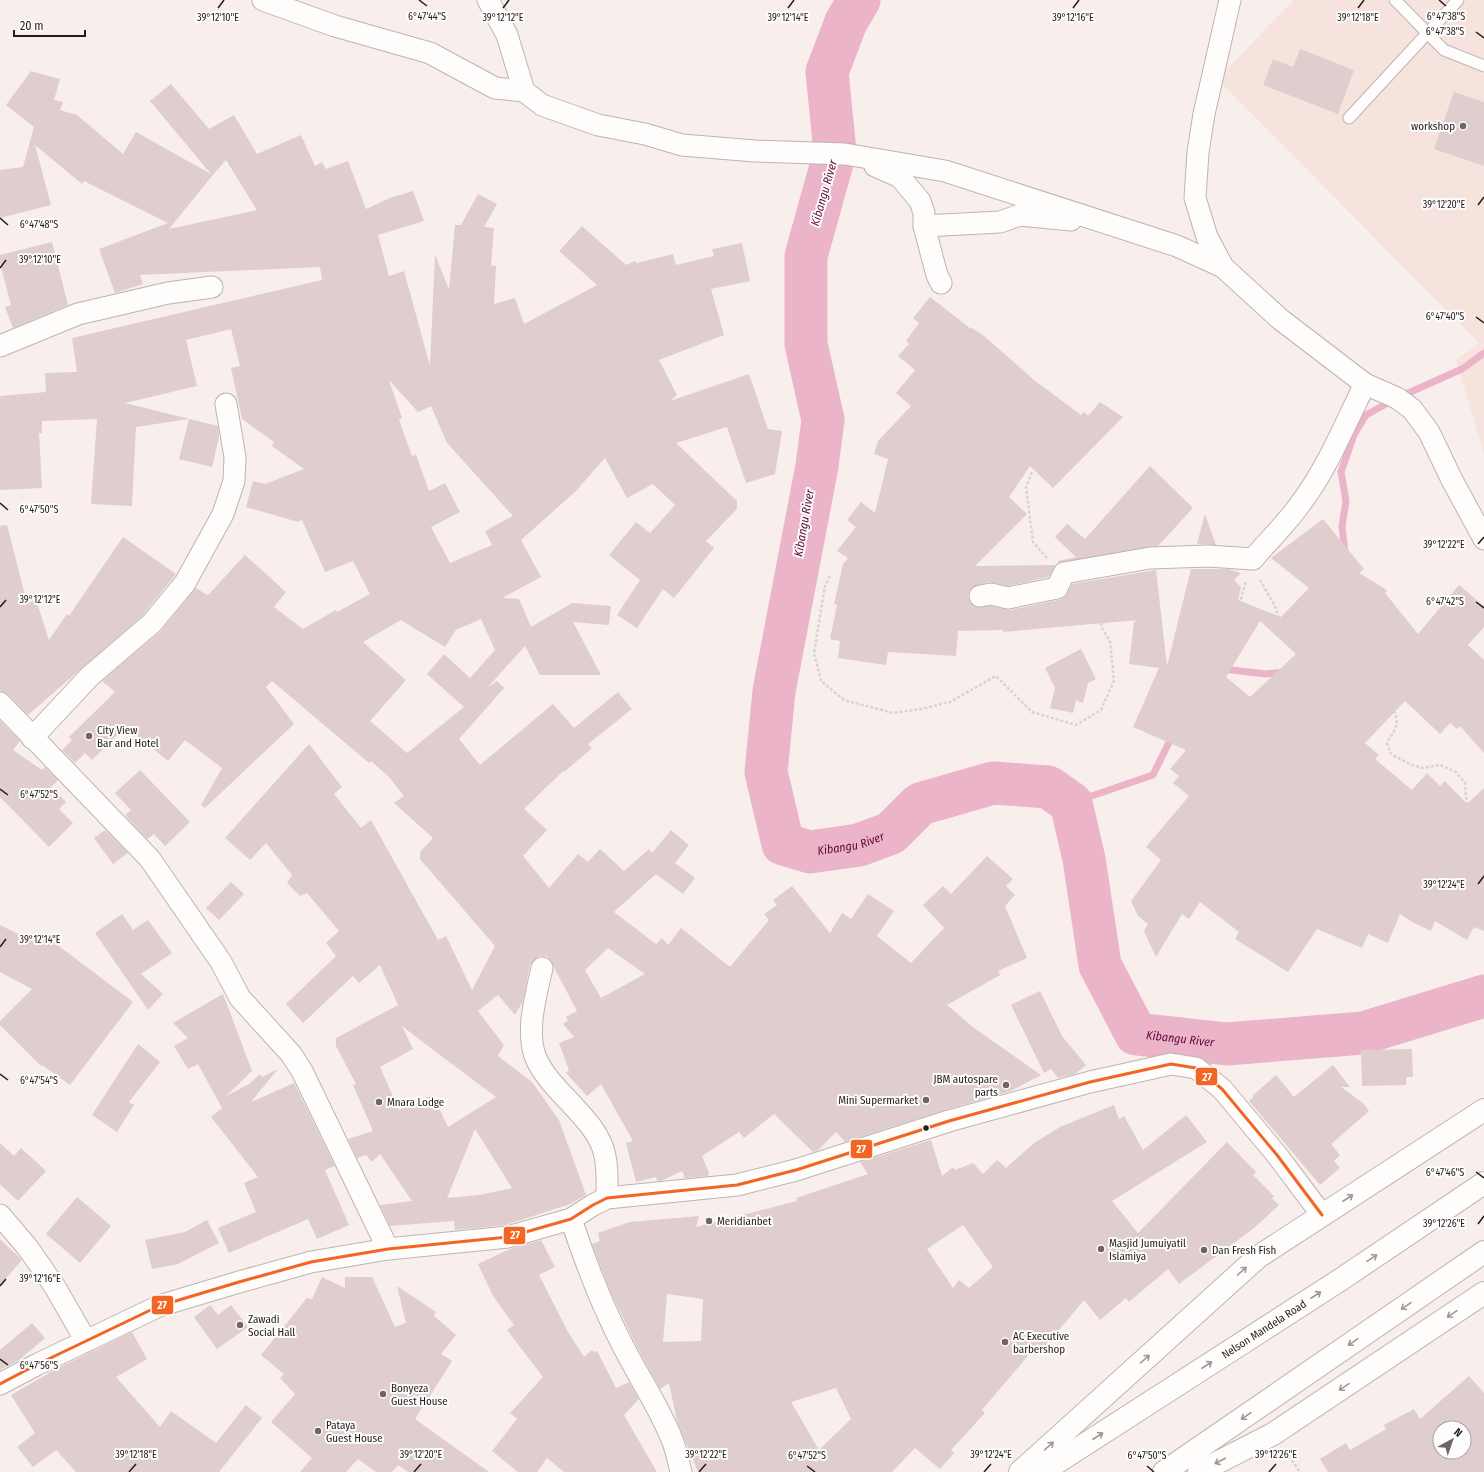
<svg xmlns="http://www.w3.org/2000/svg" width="1484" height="1472" font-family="'Fira Sans Condensed',sans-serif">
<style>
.built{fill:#f7e3de}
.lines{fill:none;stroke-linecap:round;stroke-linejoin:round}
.stream{stroke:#ebb4c8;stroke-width:7}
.river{stroke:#ebb4c8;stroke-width:43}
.building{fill:#e0cdcd;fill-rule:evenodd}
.service-casing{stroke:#bdb4b1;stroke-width:13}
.minor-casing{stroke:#bdb4b1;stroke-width:23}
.primary-casing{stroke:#bdb4b1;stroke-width:24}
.trunk-casing{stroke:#bdb4b1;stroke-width:24}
.path{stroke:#d7d4d2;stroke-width:2.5;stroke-dasharray:3 2;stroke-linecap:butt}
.service{stroke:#fefdfc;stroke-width:11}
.minor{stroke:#fefdfc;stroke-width:21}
.primary{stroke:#fefdfc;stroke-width:22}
.trunk{stroke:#fefdfc;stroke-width:22}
.bus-1-casing{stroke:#fdfdfd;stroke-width:6}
.bus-1{stroke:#f26522;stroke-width:3}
.oneway{stroke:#9c9796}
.ticks{fill:none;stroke:#251b19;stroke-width:1.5}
.poi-dot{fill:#6f6563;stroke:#fdfdfd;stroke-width:1.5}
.bus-dot{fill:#251b19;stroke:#fdfdfd;stroke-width:1.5}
.labels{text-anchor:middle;stroke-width:4;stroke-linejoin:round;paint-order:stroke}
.poi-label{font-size:11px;fill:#251b19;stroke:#fdfdfd;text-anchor:start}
.street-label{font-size:11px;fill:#251b19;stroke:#fdfdfd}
.water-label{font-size:12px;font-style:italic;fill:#62073a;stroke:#fdfdfd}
.ticks-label{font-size:10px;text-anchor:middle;fill:#251b19;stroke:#fdfdfd;stroke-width:4;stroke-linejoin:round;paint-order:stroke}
.line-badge{stroke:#fdfdfd;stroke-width:1.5}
.badge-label{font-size:11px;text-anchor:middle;font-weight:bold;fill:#fff}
</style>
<rect width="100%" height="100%" fill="#f8efec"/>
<!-- built -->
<polygon class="built" points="1294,0 1484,0 1484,454 1456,360 1479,343 1217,79"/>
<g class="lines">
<!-- stream -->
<g class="stream">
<polyline points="1345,553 1342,526 1346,501 1341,472 1354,435 1366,415 1397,398 1462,369 1484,353"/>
<polyline points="1222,671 1223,669 1266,674 1284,672"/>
<polyline points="1071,803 1153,775 1173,734"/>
</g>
<!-- river -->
<path class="river" id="s1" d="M859,0L846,22L827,72L835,152L806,256V344L823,420L817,466L774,691L766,772L783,844L810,852L859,845L891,833L920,804L993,783L1048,787L1071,803L1084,859L1100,965L1136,1034L1227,1044L1363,1033L1484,996"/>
</g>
<!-- building -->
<g class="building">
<polygon points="1300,49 1354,70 1338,114 1263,85 1273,59 1293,67"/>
<path d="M31,71L60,79L54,100L63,102L60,110L77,115L123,154L136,132L211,174L150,101L171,84L209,129L234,115L257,154L301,135L315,166L322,162L326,169L348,161L366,209L390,198L413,191L424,221L378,235L389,276L404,271L430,366L435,254L449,290L455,225H461L478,194L497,204L484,227L494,228L491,266H496L494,304L515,298L524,324L597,285L559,251L582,226L626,265L635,261L637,263L673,254L676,265L714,256L712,249L742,243L750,281L711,289L724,335L659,360L677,395L670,401L749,374L768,429L782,431L775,474L746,483L727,427L676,443L737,501V509L706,541L714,548L674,598L663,589L637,628L617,615L640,580L609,555L636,522L650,533L675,505L653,484L627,498L605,458L576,491L521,540L541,577L502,598L519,599L531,627L572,603L611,606L609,625L573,622L601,675H540L525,646L488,687L497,681L504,688L459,739L480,765L553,704L574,728L618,692L632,709L588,744L592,748L564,772L563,771L524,809L547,830L523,856L549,888L578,854L588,862L600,849L624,871L649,849L652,853L671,830L689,845L675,863L695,878L683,894L656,874L614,912L656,944L662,938L668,945L681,928L730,967L769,920L764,914L777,905L773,900L792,886L830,933L842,913L851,919L868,894L894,911L877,936L911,963L944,928L923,905L943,886L951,894L987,856L1013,879L1006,886L1015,895L1005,906L1027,958L998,971L1000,975L947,1005L974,1028L1041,1075L1011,1091L945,1110L845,1142L836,1132L818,1150L813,1152L774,1114L744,1138L739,1132L702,1156L709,1173L708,1176L685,1178L682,1171L661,1181H657L656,1177L636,1182L626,1143L633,1141L601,1084L587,1096L566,1073L569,1070L559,1043L574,1037L563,1024L568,1020L566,1017L577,1011L550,960L546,955L545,957L539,956L534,960L530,965L523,1001L515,1015L498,995L478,1011L504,1045L498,1056L532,1082L559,1120L586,1195L570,1204L506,1225L455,1230L454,1221L390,1226L380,1205L412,1201L380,1154L372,1162L366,1155L357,1158L348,1139L373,1131L353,1085L356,1084L336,1046V1038L398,1005L380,965L359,983L353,976L303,1023L286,1004L336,956L326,943L339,931L307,893L300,896L287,883L292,875L266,843L250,860L225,838L309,744L342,787L334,794L361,828L371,820L438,940L446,936L472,990L495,946L420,859V852L433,838L394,803L404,796L389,777L371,761L369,763L272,681L266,687L294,724L205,808L201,805L222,768L185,740L168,761L129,729L126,732L123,729L92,760L85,753L75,763L62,750L72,740L69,737L115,692L102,681L160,632L196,588L207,595L209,594L245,555L286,592L274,607L303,629L336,610L337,612L370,594L353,561L325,572L302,520L298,522L246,507L253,481L265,484L304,469L272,446L274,442L242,419L231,368L240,366L231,329L186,340L197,386L125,403L218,426L219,437L212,467L179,459L189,419L136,427L132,506L91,504L97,419L42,421V433H39L42,488L0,490V396L46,392L45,373L77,372L72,338L322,280L320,267L140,275L143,284L115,293L99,249L168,223L84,181L82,184L35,145L51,205L0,218V170L23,167L34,127L6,105ZM226,160L257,210L169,229L212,176ZM389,380L418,412L431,406L447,443L513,516L485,531L492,545L450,563L431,527L460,512L445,483L429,491L416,455L412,456L399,420L402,418ZM481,619L495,650L470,678L444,654L427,674L464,707L407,753L370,721L406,680L363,642L401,620L445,647L456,630ZM608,948L645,974L601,998L585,970ZM402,1026L428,1046L496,1097L448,1127L433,1095L399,1110L380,1067L413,1049ZM475,1129L512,1188L479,1195L447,1198Z"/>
<polygon points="1454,92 1484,102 1484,166 1434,149"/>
<polygon points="52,242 68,305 13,328 5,307 11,305 0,263 0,255"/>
<path d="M930,297L971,329L972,328L984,336L1034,380L1081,415L1084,412L1088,416L1100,402L1123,417L1053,488L1030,466L1009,497L1027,514L975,566L1056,565L1049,577L1008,586L989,582L973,587L969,592L968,598L971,603L976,607L991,606L1010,610L1059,600L1065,597L1072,584L1156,570L1167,666L1191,569H1228L1241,573L1234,580L1241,587L1238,600L1281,617L1309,588L1271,558L1323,519L1364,569L1359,573L1387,590L1385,593L1418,634L1459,585L1484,606V627L1468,645L1484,660V753L1460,726L1457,729L1450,723L1440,734L1405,701L1365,743L1379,755L1375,759L1412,790L1427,773L1440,786L1445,781L1467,804L1484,788V931L1474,927L1467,940L1435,921L1431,931L1414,923L1400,914L1388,943L1368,934L1362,948L1317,929L1288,972L1235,939L1239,932L1200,902L1189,919L1182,914L1156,957L1144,931L1148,924L1138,916L1131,901L1161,860L1146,847L1189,796L1173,783L1179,776L1170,769L1186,750L1133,727L1159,668L1129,664L1134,622L1138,620L1003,632V630L958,631L956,656L888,652L886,665L838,658L840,641L830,639L837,605L834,604L843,564L848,558L837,551L856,527L847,520L861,502L875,513L888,459L874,454L878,441L911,406L896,393L915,370L898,356L909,344L906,341L919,323L913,318ZM1260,621L1296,654L1250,697L1226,677Z"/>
<polygon points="1150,466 1193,508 1158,546 1058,563 1058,561 1076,557 1055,537 1067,524 1085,539"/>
<polygon points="1205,514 1216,545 1197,544"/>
<polygon points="7,525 27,603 36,600 49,640 67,614 69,616 123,537 176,574 143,615 28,715 9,695 0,691 0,526"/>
<polygon points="1081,649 1096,679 1088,683 1083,703 1076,700 1073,713 1050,708 1055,688 1045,668"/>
<polygon points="0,720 20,741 13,750 42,770 45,767 58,780 51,787 66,802 59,809 73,823 49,847 0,797"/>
<polygon points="140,770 190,822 165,846 154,834 147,839 125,815 131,810 115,793"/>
<polygon points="105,830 128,853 113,864 94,838"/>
<polygon points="231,882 244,894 219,920 206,908"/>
<polygon points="122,914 133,930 148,920 172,953 141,974 163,994 148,1010 95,933"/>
<polygon points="0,925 36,943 43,934 133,1002 70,1085 42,1065 41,1066 0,1025 0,1021 32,989 0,972"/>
<polygon points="1040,991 1062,1036 1086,1065 1075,1074 1058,1078 1051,1069 1044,1073 1011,1005"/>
<polygon points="223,994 252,1071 226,1096 249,1084 260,1074 262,1077 278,1069 251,1102 294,1083 335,1166 325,1170 349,1225 317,1239 308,1219 229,1253 218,1228 256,1212 244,1183 258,1177 211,1117 222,1108 198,1064 188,1069 174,1046 188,1038 173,1023"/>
<polygon points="138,1044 160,1062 129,1102 134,1105 117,1132 92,1115"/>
<polygon points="1412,1049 1413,1077 1406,1077 1406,1085 1362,1086 1361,1050"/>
<polygon points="1333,1065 1350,1087 1341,1087 1363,1103 1369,1111 1331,1144 1340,1155 1334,1161 1340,1168 1320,1185 1249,1101 1254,1097 1252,1096 1276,1075 1294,1097"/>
<path d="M1114,1105L1119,1119L1124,1116L1143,1150L1186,1115L1207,1142L1112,1201L1138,1233L1227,1142L1256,1172L1253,1175L1274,1196L1272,1198L1279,1205L1254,1228L1179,1284L1168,1269L1129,1302L1126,1298L1100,1320L1084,1300L1044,1348L1038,1344L982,1410L985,1413L951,1450L954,1453L940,1469L915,1448L892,1472H698L677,1421L669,1383L660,1389L637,1347L610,1291L592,1244L600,1241L598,1233L630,1222L699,1216L696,1227L797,1201L796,1198L868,1174L860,1162L931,1140L942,1176L953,1167L955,1170L973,1163L983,1174L997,1160L1006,1168L1034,1143L1060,1127ZM963,1225L993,1267L969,1288L959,1280L953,1288L927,1249ZM667,1294L703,1299L701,1341L663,1342ZM836,1388L851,1419L819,1450L791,1402Z"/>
<polygon points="0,1143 14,1156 21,1148 46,1171 18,1201 0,1184"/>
<polygon points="77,1197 111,1226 80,1263 46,1234"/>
<polygon points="207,1220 219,1243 178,1264 152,1269 145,1240 185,1232"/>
<polygon points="0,1239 22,1260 0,1285"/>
<polygon points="541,1240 555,1267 539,1275 568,1332 584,1357 592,1350 594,1352 597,1351 616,1388 629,1382 639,1399 624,1415 657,1472 564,1472 547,1458 537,1472 518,1472 492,1451 517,1419 510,1413 543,1377 507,1330 514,1325 493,1296 478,1264 510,1249"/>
<polygon points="322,1277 345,1288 345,1277 372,1277 395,1327 406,1323 397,1286 436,1312 434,1316 456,1335 441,1354 452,1361 415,1419 489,1472 408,1472 398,1465 392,1472 376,1472 358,1459 346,1472 300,1472 312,1458 271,1422 295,1394 280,1378 284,1374 261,1355 307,1298 312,1299"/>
<polygon points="210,1305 218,1315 231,1305 248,1327 217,1349 194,1317"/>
<polygon points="32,1323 45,1338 19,1360 0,1370 0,1350"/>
<polygon points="132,1332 147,1359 116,1377 160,1427 171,1411 216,1443 246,1405 262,1418 219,1472 76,1472 56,1450 33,1467 17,1447 35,1433 11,1395 56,1369"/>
<path d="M1469,1376L1484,1393V1472H1328L1320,1459L1346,1443L1350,1450L1386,1429L1384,1425L1414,1409L1420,1419ZM1440,1428H1464V1452H1440Z"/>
</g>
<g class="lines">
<!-- service casing -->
<g class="service-casing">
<g id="service">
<polyline points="1395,0 1444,50 1484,66"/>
<polyline points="1349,118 1458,0"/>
</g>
</g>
<!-- minor casing -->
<g class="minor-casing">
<g id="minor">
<polyline points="263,0 335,26 430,53 495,88 524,91"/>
<polyline points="488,0 507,35 524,91 542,105 598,125 645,134 682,145 755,151 845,154 945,171 1177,246 1223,267"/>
<polyline points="1230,0 1204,114 1198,152 1195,198 1207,237 1223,267 1280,319 1365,384 1397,398 1412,409 1429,432 1452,480 1484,539"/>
<polyline points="875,166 900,177 920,201 924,213 924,226 937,275 941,283"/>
<polyline points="924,226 1000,222 1020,215 1071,220"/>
<polyline points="0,346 78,314 168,293 212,287"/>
<path d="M980,596L991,594L1008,598L1057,588L1064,573L1150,558L1208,556L1253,559C1269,540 1287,523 1301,503C1328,467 1345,424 1365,384"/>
<polyline points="0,703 150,859 221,962 240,998 291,1054 302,1071 388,1249"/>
<polyline points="32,738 90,676 152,623 185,583 223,514 234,481 235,457 226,404"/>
<path d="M542,968C536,995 526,1029 535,1056C549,1092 598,1118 605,1156C608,1169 607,1184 607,1198"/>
<polyline points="0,1215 28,1248 55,1287 86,1341"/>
<path d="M571,1219C585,1261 600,1301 620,1340C636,1373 657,1403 671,1437C676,1448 678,1460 681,1472"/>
<polyline points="0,1384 36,1365 159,1306 239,1282 311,1262 388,1249 508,1237 571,1219 593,1205 607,1198 737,1185 796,1170 949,1121 1090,1082 1171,1064 1196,1068 1222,1089 1277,1155 1322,1215"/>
</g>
</g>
<!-- primary casing -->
<g class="primary-casing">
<g id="primary">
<path id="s2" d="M1042,1472L1340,1280L1484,1183"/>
<polyline points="1164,1472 1484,1252"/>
</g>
</g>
<!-- trunk casing -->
<g class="trunk-casing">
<g id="trunk">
<polyline points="1020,1472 1258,1257 1484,1110"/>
<polyline points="1199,1472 1273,1434 1484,1293"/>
</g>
</g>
<!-- path -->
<g class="path">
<polyline points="1032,472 1026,487 1033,542 1047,558"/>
<polyline points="830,576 825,586 814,653 821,681 844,700 893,713 921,709 950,702 996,676 1032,712 1076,725 1101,710 1114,681 1110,641 1103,630 1091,591"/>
<path d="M1260,580L1275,606L1282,628L1288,630L1298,621L1303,622L1343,668L1358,678L1394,712C1401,724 1393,732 1387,743L1391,754L1412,765L1423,768L1440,765L1456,772L1465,783L1467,806L1479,833"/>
<path d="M1173,744C1185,717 1196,691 1216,669C1215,657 1215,651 1220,641H1224L1234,625L1246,580"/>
<polyline points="1443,870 1450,860 1479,833 1484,837"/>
<polyline points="58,1379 95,1429 134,1472"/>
<polyline points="1286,1452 1300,1472"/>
</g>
<!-- service -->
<use href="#service" class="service"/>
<!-- minor -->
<use href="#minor" class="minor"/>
<!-- primary -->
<use href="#primary" class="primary"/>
<!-- trunk -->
<use href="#trunk" class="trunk"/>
<!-- bus-1 casing -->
<g class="bus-1-casing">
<polyline id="bus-1" points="0,1384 36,1365 159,1306 239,1282 311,1262 388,1249 508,1237 571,1219 593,1205 607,1198 737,1185 796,1170 949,1121 1090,1082 1171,1064 1196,1068 1222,1089 1277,1155 1322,1215"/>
</g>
<!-- bus-1 -->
<use href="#bus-1" class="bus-1"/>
</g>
<!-- one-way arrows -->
<defs><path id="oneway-shaft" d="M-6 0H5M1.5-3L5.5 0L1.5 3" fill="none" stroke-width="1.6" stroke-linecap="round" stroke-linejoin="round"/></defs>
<g class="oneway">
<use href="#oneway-shaft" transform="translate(1348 1198) rotate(-33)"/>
<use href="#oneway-shaft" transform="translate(1372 1258) rotate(-34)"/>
<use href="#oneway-shaft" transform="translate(1242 1271) rotate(-42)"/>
<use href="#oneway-shaft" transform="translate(1316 1295) rotate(-33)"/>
<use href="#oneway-shaft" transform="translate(1406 1306) rotate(146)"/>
<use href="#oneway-shaft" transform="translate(1452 1314) rotate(146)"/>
<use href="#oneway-shaft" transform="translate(1353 1342) rotate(145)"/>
<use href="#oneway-shaft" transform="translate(1145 1359) rotate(-42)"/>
<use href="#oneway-shaft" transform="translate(1207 1365) rotate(-33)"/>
<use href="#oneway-shaft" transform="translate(1344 1387) rotate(146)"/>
<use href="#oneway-shaft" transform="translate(1246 1416) rotate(145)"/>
<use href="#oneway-shaft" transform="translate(1098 1436) rotate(-33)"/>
<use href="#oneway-shaft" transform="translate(1049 1446) rotate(-42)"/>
<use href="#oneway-shaft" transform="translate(1220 1461) rotate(153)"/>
</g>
<!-- ticks -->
<path class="ticks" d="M419,0L427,6M1439,0L1446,6M218,8L224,0M503,8L509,0M788,8L794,0M1073,8L1079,0M1358,8L1364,0M1476,32L1484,38M1478,205L1484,197M0,218L8,225M0,268L6,260M1476,317L1484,323M0,503L8,510M1478,544L1484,537M1476,602L1484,608M0,607L6,600M0,789L8,795M1478,884L1484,876M0,947L6,939M0,1074L8,1080M1476,1172L1484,1178M1478,1224L1484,1216M0,1286L6,1279M0,1359L8,1365M807,1466L815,1472M1147,1466L1154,1472M129,1472L136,1464M414,1472L421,1464M699,1472L706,1464M984,1472L991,1464M1269,1472L1276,1464"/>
<!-- markers -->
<g class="poi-dot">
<circle cx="1463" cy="126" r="4"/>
<circle cx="89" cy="736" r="4"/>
<circle cx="1006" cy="1085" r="4"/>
<circle cx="926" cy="1100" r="4"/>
<circle cx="379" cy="1102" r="4"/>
<circle cx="709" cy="1221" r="4"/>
<circle cx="1101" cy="1249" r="4"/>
<circle cx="1204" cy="1250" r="4"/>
<circle cx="240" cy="1325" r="4"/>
<circle cx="1005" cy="1342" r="4"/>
<circle cx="383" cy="1394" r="4"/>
<circle cx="318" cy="1431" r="4"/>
</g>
<circle class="bus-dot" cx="926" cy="1128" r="3.5"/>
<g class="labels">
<!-- poi labels -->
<g class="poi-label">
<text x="1455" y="130" text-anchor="end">workshop</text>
<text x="97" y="734">City View<tspan x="97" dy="13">Bar and Hotel</tspan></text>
<text x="998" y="1083" text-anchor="end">JBM autospare<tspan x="998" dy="13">parts</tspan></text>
<text x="918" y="1104" text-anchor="end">Mini Supermarket</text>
<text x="387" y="1106">Mnara Lodge</text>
<text x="717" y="1225">Meridianbet</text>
<text x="1109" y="1247">Masjid Jumuiyatil<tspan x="1109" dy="13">Islamiya</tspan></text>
<text x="1212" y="1254">Dan Fresh Fish</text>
<text x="248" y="1323">Zawadi<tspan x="248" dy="13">Social Hall</tspan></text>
<text x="1013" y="1340">AC Executive<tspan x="1013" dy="13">barbershop</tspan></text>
<text x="391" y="1392">Bonyeza<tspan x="391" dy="13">Guest House</tspan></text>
<text x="326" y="1429">Pataya<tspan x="326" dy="13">Guest House</tspan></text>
</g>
<!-- street labels -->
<g class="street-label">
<text dy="4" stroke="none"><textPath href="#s2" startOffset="264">Nelson Mandela Road</textPath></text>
</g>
<!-- water labels -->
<g class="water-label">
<text transform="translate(824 193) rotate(-74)" y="4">Kibangu River</text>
<text transform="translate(804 523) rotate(-80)" y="4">Kibangu River</text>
<text dy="4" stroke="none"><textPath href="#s1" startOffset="934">Kibangu River</textPath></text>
<text dy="4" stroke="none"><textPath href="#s1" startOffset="1463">Kibangu River</textPath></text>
</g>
</g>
<g class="ticks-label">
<text x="427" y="20">6°47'44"S</text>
<text x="1446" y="20">6°47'38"S</text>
<text x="218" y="21">39°12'10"E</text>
<text x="503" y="21">39°12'12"E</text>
<text x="788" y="21">39°12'14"E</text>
<text x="1073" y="21">39°12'16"E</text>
<text x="1358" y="21">39°12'18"E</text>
<text x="1445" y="35">6°47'38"S</text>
<text x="1444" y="208">39°12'20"E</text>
<text x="39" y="228">6°47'48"S</text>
<text x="40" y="263">39°12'10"E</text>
<text x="1445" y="320">6°47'40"S</text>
<text x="39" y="513">6°47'50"S</text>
<text x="1444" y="548">39°12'22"E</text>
<text x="40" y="603">39°12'12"E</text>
<text x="1445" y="605">6°47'42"S</text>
<text x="39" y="798">6°47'52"S</text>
<text x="1444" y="888">39°12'24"E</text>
<text x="40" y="943">39°12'14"E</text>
<text x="39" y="1084">6°47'54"S</text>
<text x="1445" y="1176">6°47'46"S</text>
<text x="1444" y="1227">39°12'26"E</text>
<text x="40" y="1282">39°12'16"E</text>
<text x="39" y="1369">6°47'56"S</text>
<text x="136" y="1458">39°12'18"E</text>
<text x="421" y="1458">39°12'20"E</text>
<text x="706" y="1458">39°12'22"E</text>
<text x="991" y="1458">39°12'24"E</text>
<text x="1276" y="1458">39°12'26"E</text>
<text x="807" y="1459">6°47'52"S</text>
<text x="1147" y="1459">6°47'50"S</text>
</g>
<g class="line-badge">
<rect x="1195" y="1067" width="23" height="19" rx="4" fill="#f26522"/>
<rect x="850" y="1139" width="23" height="20" rx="4" fill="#f26522"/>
<rect x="503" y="1226" width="23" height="19" rx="4" fill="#f26522"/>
<rect x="151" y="1295" width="23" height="20" rx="4" fill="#f26522"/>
</g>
<g class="badge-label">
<text x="1207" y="1081">27</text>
<text x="861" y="1153">27</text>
<text x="515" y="1239">27</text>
<text x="162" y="1309">27</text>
</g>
<!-- north arrow -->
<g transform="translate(1452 1440) rotate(40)"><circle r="19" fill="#fdfdfd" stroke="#a7a3a2"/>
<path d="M0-3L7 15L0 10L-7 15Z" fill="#6f6563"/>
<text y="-6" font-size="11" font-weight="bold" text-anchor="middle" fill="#251b19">N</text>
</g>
<!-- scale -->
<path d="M14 30v6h71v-6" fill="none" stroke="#251b19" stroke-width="2"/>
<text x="20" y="30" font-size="12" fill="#251b19" stroke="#fdfdfd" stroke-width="3" paint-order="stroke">20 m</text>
</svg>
